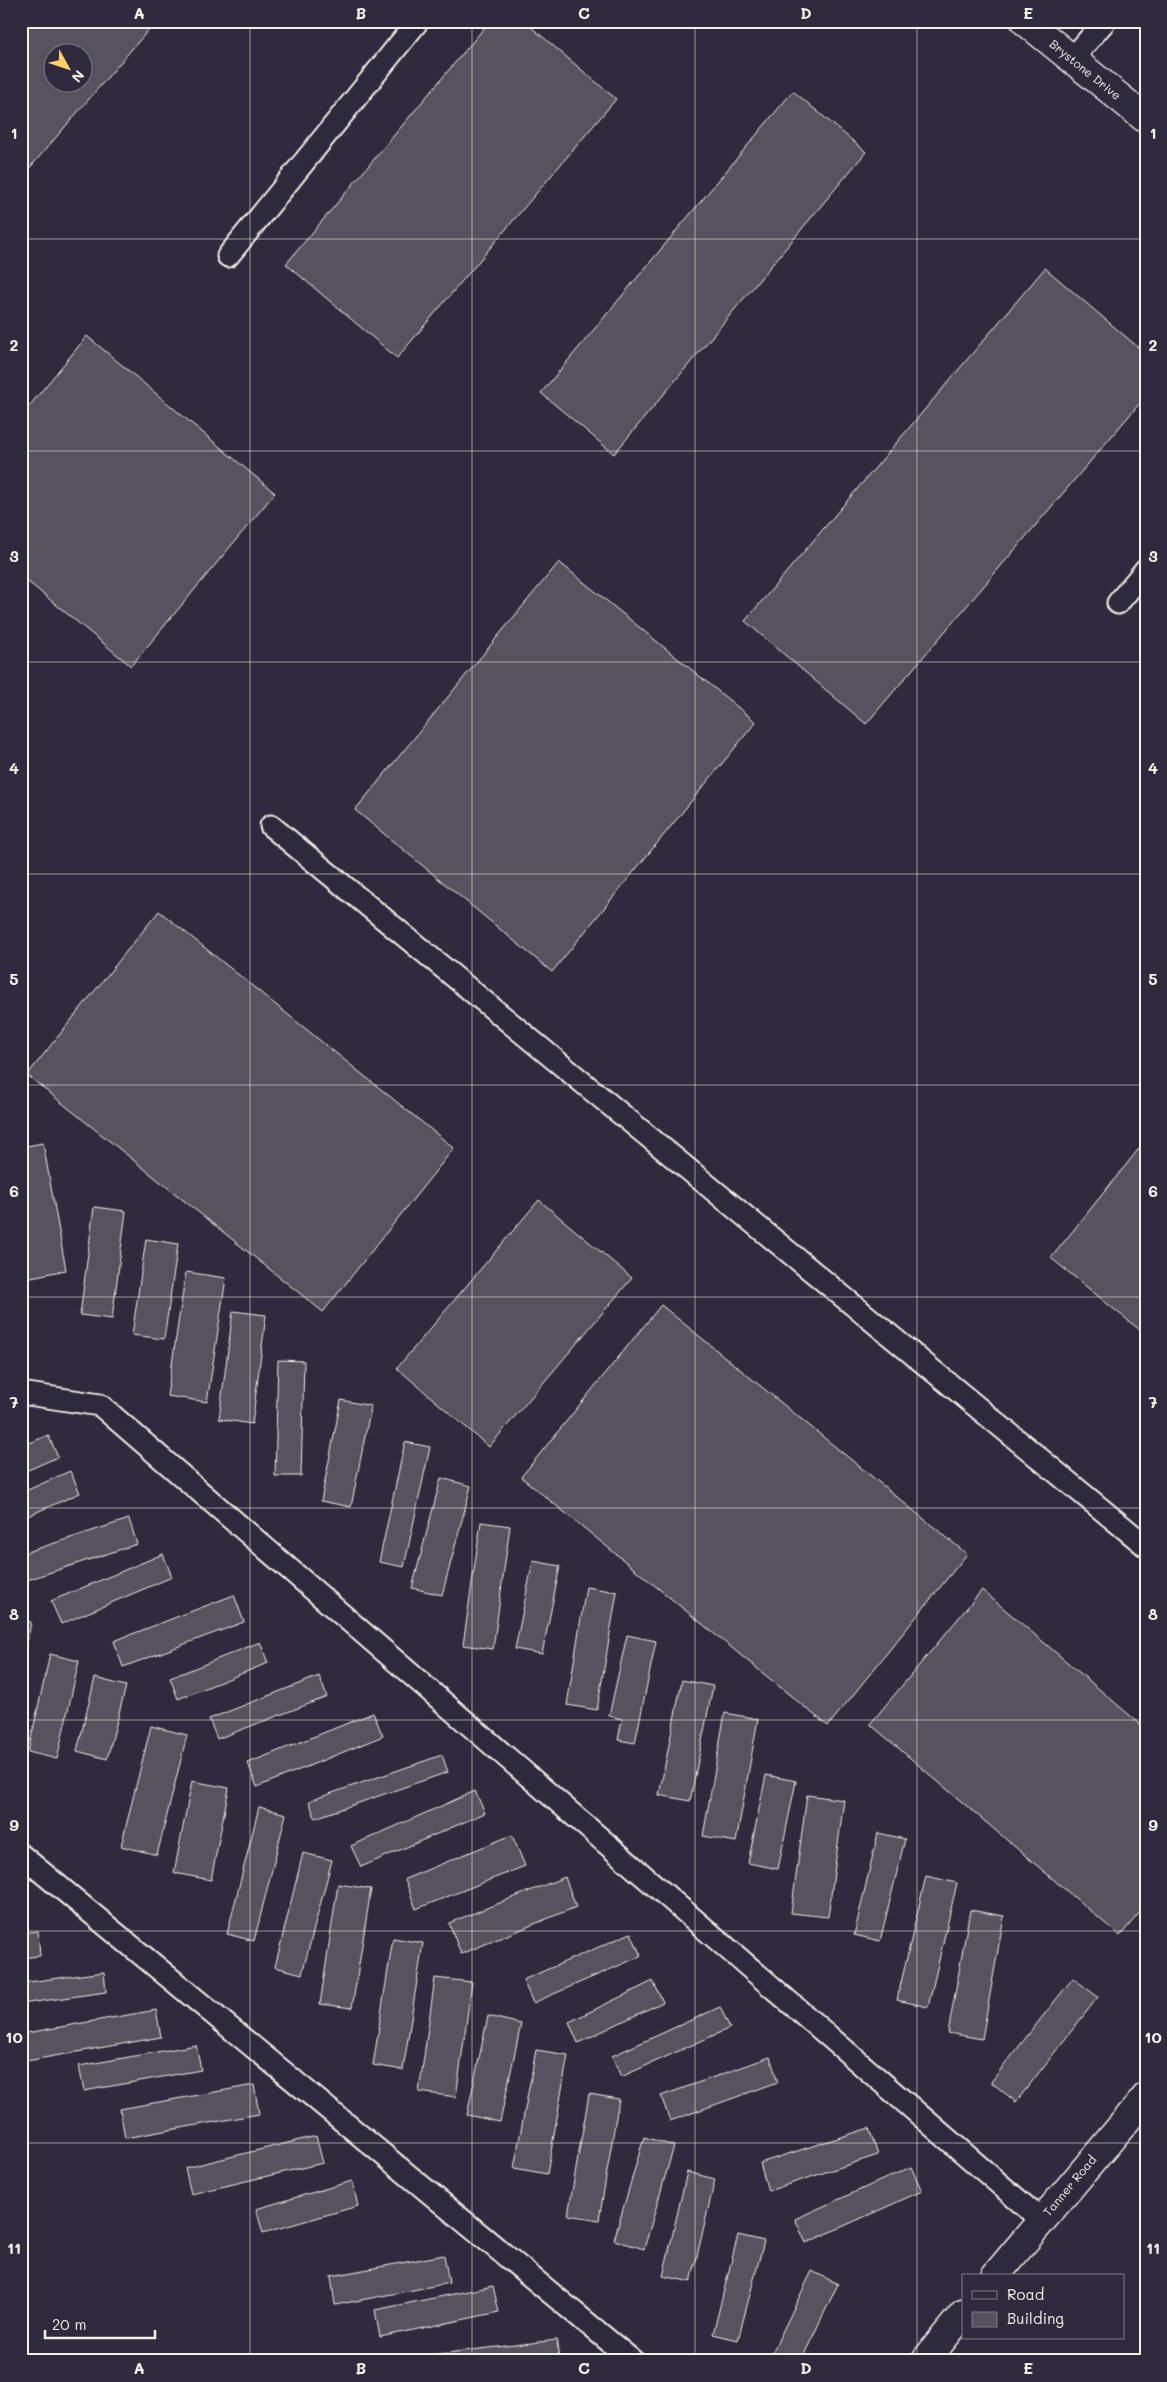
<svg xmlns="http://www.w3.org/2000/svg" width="1167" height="2382" font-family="Mali,sans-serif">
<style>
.building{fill:#56525f;stroke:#f4f1e8;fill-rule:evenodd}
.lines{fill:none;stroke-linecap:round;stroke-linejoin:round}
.service-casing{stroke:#f4f1e8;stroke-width:25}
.minor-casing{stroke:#f4f1e8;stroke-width:31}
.secondary-casing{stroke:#f4f1e8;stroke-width:31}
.service{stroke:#2f2a3d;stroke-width:21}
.minor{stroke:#2f2a3d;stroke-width:28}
.secondary{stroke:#2f2a3d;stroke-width:28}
.grid{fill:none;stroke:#f4f1e8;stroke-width:1;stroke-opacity:0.55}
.labels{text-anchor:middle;stroke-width:4;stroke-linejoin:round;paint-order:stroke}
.street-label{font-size:12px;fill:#f4f1e8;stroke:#2f2a3d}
.neatline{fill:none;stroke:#f4f1e8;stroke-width:2}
.grid-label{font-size:16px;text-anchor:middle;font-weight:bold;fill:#f4f1e8}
</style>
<rect width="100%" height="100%" fill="#2f2a3d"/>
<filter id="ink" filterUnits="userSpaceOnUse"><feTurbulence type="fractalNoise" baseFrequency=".02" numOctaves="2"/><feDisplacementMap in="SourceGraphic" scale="10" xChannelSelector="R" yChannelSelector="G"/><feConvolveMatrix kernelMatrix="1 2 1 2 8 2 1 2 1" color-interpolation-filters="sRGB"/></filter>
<g filter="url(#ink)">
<!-- building -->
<g class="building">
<path d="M21,21H156L21,178ZM52,52H82V82H52Z"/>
<polygon points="490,21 524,21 616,99 397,358 286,264"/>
<polygon points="793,91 866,152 614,454 541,393"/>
<polygon points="1045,268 1146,354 1146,396 866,724 745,621"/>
<polygon points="87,336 275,493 131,666 21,576 21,416"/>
<polygon points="559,562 756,722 552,972 355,810"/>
<polygon points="159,911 454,1148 323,1312 27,1075"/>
<polygon points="1146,1140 1146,1335 1051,1258"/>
<polygon points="43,1143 66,1270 26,1278 21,1252 21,1147"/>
<polygon points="539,1200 632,1278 489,1447 397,1368"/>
<polygon points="94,1207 126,1211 112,1319 80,1315"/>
<polygon points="146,1239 178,1244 164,1339 132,1335"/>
<polygon points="186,1272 226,1278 207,1402 167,1396"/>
<polygon points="661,1305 967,1554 828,1726 521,1477"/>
<polygon points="233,1311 266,1315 252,1424 219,1419"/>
<polygon points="278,1360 304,1361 301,1476 275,1476"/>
<polygon points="341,1400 371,1406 351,1507 321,1501"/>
<polygon points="48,1435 58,1457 21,1473 21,1447"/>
<polygon points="405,1442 430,1447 404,1567 379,1562"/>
<polygon points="70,1471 80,1493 21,1519 21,1493"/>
<polygon points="441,1478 471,1486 442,1595 412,1588"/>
<polygon points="129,1519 137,1544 21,1582 21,1554"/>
<polygon points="481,1522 510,1526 493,1649 463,1645"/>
<polygon points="163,1554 172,1577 61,1624 51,1601"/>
<polygon points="533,1561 560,1566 542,1654 515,1649"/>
<polygon points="586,1587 617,1592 597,1710 567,1705"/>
<polygon points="982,1590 1146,1729 1146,1905 1120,1936 870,1724"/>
<polygon points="234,1595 244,1622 123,1667 114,1641"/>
<polygon points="21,1620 31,1622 21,1676"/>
<polygon points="627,1635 656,1641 635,1743 618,1740 622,1719 609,1716"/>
<polygon points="260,1642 268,1663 178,1699 170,1678"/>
<polygon points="50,1654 79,1661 57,1759 28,1752"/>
<polygon points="319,1676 327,1697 217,1739 209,1719"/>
<polygon points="95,1678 126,1686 107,1759 77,1751"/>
<polygon points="682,1680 713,1686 690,1801 659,1795"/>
<polygon points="373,1713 383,1736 257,1787 248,1763"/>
<polygon points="725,1713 758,1719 736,1842 703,1836"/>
<polygon points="151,1726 187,1735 157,1855 121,1846"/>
<polygon points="442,1755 448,1772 315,1818 309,1801"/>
<polygon points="766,1775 796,1781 778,1869 748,1863"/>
<polygon points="192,1781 229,1788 211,1880 174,1873"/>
<polygon points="475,1791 485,1813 361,1867 351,1846"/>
<polygon points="807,1795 844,1800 828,1917 791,1913"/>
<polygon points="259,1807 286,1814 254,1941 227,1934"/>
<polygon points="878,1833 905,1839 880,1941 854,1935"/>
<polygon points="512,1835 525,1866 416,1909 405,1879"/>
<polygon points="303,1853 332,1860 302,1974 275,1967"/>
<polygon points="926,1876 957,1883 928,2007 897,2000"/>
<polygon points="565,1877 576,1907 461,1954 449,1923"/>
<polygon points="338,1884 371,1889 352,2008 320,2004"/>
<polygon points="970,1910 1004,1916 982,2039 948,2033"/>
<polygon points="38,1931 40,1956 21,1958 21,1933"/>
<polygon points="631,1933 641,1956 533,2003 523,1980"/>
<polygon points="393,1938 423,1943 403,2070 373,2065"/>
<polygon points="104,1972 106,1992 21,2004 21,1983"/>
<polygon points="435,1978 472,1982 456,2097 419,2092"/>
<polygon points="1073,1978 1098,1997 1016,2102 991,2082"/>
<polygon points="653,1981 663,2002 578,2043 569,2022"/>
<polygon points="720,2007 730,2028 621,2077 612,2056"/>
<polygon points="156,2010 161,2037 21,2062 21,2034"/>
<polygon points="488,2016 521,2024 500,2122 467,2115"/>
<polygon points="196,2045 201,2070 84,2091 79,2066"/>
<polygon points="536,2050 568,2055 547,2174 514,2168"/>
<polygon points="770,2057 778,2082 670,2121 661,2096"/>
<polygon points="254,2085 259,2114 125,2138 120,2109"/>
<polygon points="589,2094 619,2099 599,2220 568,2215"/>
<polygon points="869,2128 878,2155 768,2191 760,2163"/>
<polygon points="316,2136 323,2163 191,2194 185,2168"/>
<polygon points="644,2137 674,2146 644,2249 614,2240"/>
<polygon points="911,2167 922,2191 806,2243 795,2219"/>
<polygon points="687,2172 715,2179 691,2282 663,2276"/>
<polygon points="352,2181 358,2206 263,2233 256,2209"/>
<polygon points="738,2235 764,2241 738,2340 713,2334"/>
<polygon points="444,2255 449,2283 335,2305 331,2276"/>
<polygon points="812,2271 838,2284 801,2361 768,2361"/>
<polygon points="493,2286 499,2312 380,2337 375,2310"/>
<polygon points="557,2340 559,2361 430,2361 429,2355"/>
</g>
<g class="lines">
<!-- service casing -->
<g class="service-casing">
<g id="service">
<polyline points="1072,59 1105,21"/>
<polyline points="228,256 418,21"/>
<polyline points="1118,603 1146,569"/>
<polyline points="271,826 1146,1546"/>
<polyline points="21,1393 100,1405 1041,2220"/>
<polyline points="21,1855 633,2361"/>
</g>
</g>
<!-- minor casing -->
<g class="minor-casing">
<polyline id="minor" points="1025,21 1146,119"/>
</g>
<!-- secondary casing -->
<g class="secondary-casing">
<g id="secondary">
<polyline points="995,2276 1146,2097"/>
<polyline points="925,2361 963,2314"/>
</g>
</g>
<!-- service -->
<use href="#service" class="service"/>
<!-- minor -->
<use href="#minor" class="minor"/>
<!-- secondary -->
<use href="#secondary" class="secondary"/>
</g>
</g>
<!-- grid -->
<path class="grid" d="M250,21V2361M472,21V2361M695,21V2361M917,21V2361M21,239H1146M21,451H1146M21,662H1146M21,874H1146M21,1085H1146M21,1297H1146M21,1508H1146M21,1720H1146M21,1931H1146M21,2143H1146"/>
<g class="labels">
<!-- street labels -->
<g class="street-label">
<text transform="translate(1085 70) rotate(39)" y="4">Brystone Drive</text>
<text transform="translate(1070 2186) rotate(-50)" y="4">Tanner Road</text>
</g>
</g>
<!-- margin -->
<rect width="1167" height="2382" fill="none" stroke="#2f2a3d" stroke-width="55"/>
<!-- legend -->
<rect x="962" y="2274" width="162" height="65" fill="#2f2a3d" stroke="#7e7a81"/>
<rect x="972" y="2291" width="25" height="8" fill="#2f2a3d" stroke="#7e7a81"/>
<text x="1007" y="2300" font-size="15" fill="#f4f1e8">Road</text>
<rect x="972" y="2312" width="25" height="15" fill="#56525f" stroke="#7e7a81"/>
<text x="1007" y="2324" font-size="15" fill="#f4f1e8">Building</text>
<!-- north arrow -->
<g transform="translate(68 68) rotate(130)"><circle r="24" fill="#2f2a3d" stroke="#7e7a81"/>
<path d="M0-4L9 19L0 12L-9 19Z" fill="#ffd166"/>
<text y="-8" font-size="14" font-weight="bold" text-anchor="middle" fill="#f4f1e8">N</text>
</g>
<!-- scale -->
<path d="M45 2330v8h110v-8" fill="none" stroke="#f4f1e8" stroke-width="2.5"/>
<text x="52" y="2330" font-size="15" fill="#f4f1e8" stroke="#2f2a3d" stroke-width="4" paint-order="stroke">20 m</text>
<rect x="28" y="28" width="1112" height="2326" class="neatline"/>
<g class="grid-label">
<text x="139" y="19">A</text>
<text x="361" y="19">B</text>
<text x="584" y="19">C</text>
<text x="806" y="19">D</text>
<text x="1028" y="19">E</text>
<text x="14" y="139">1</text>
<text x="1153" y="139">1</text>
<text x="14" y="351">2</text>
<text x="1153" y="351">2</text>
<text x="14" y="562">3</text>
<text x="1153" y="562">3</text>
<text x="14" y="774">4</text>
<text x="1153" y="774">4</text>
<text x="14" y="985">5</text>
<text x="1153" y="985">5</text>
<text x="14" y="1197">6</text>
<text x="1153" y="1197">6</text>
<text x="14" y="1408">7</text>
<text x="1153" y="1408">7</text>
<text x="14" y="1620">8</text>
<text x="1153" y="1620">8</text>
<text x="14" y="1831">9</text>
<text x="1153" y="1831">9</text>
<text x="14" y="2043">10</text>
<text x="1153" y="2043">10</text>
<text x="14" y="2254">11</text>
<text x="1153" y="2254">11</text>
<text x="139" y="2374">A</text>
<text x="361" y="2374">B</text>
<text x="584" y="2374">C</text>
<text x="806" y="2374">D</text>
<text x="1028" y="2374">E</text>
</g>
</svg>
